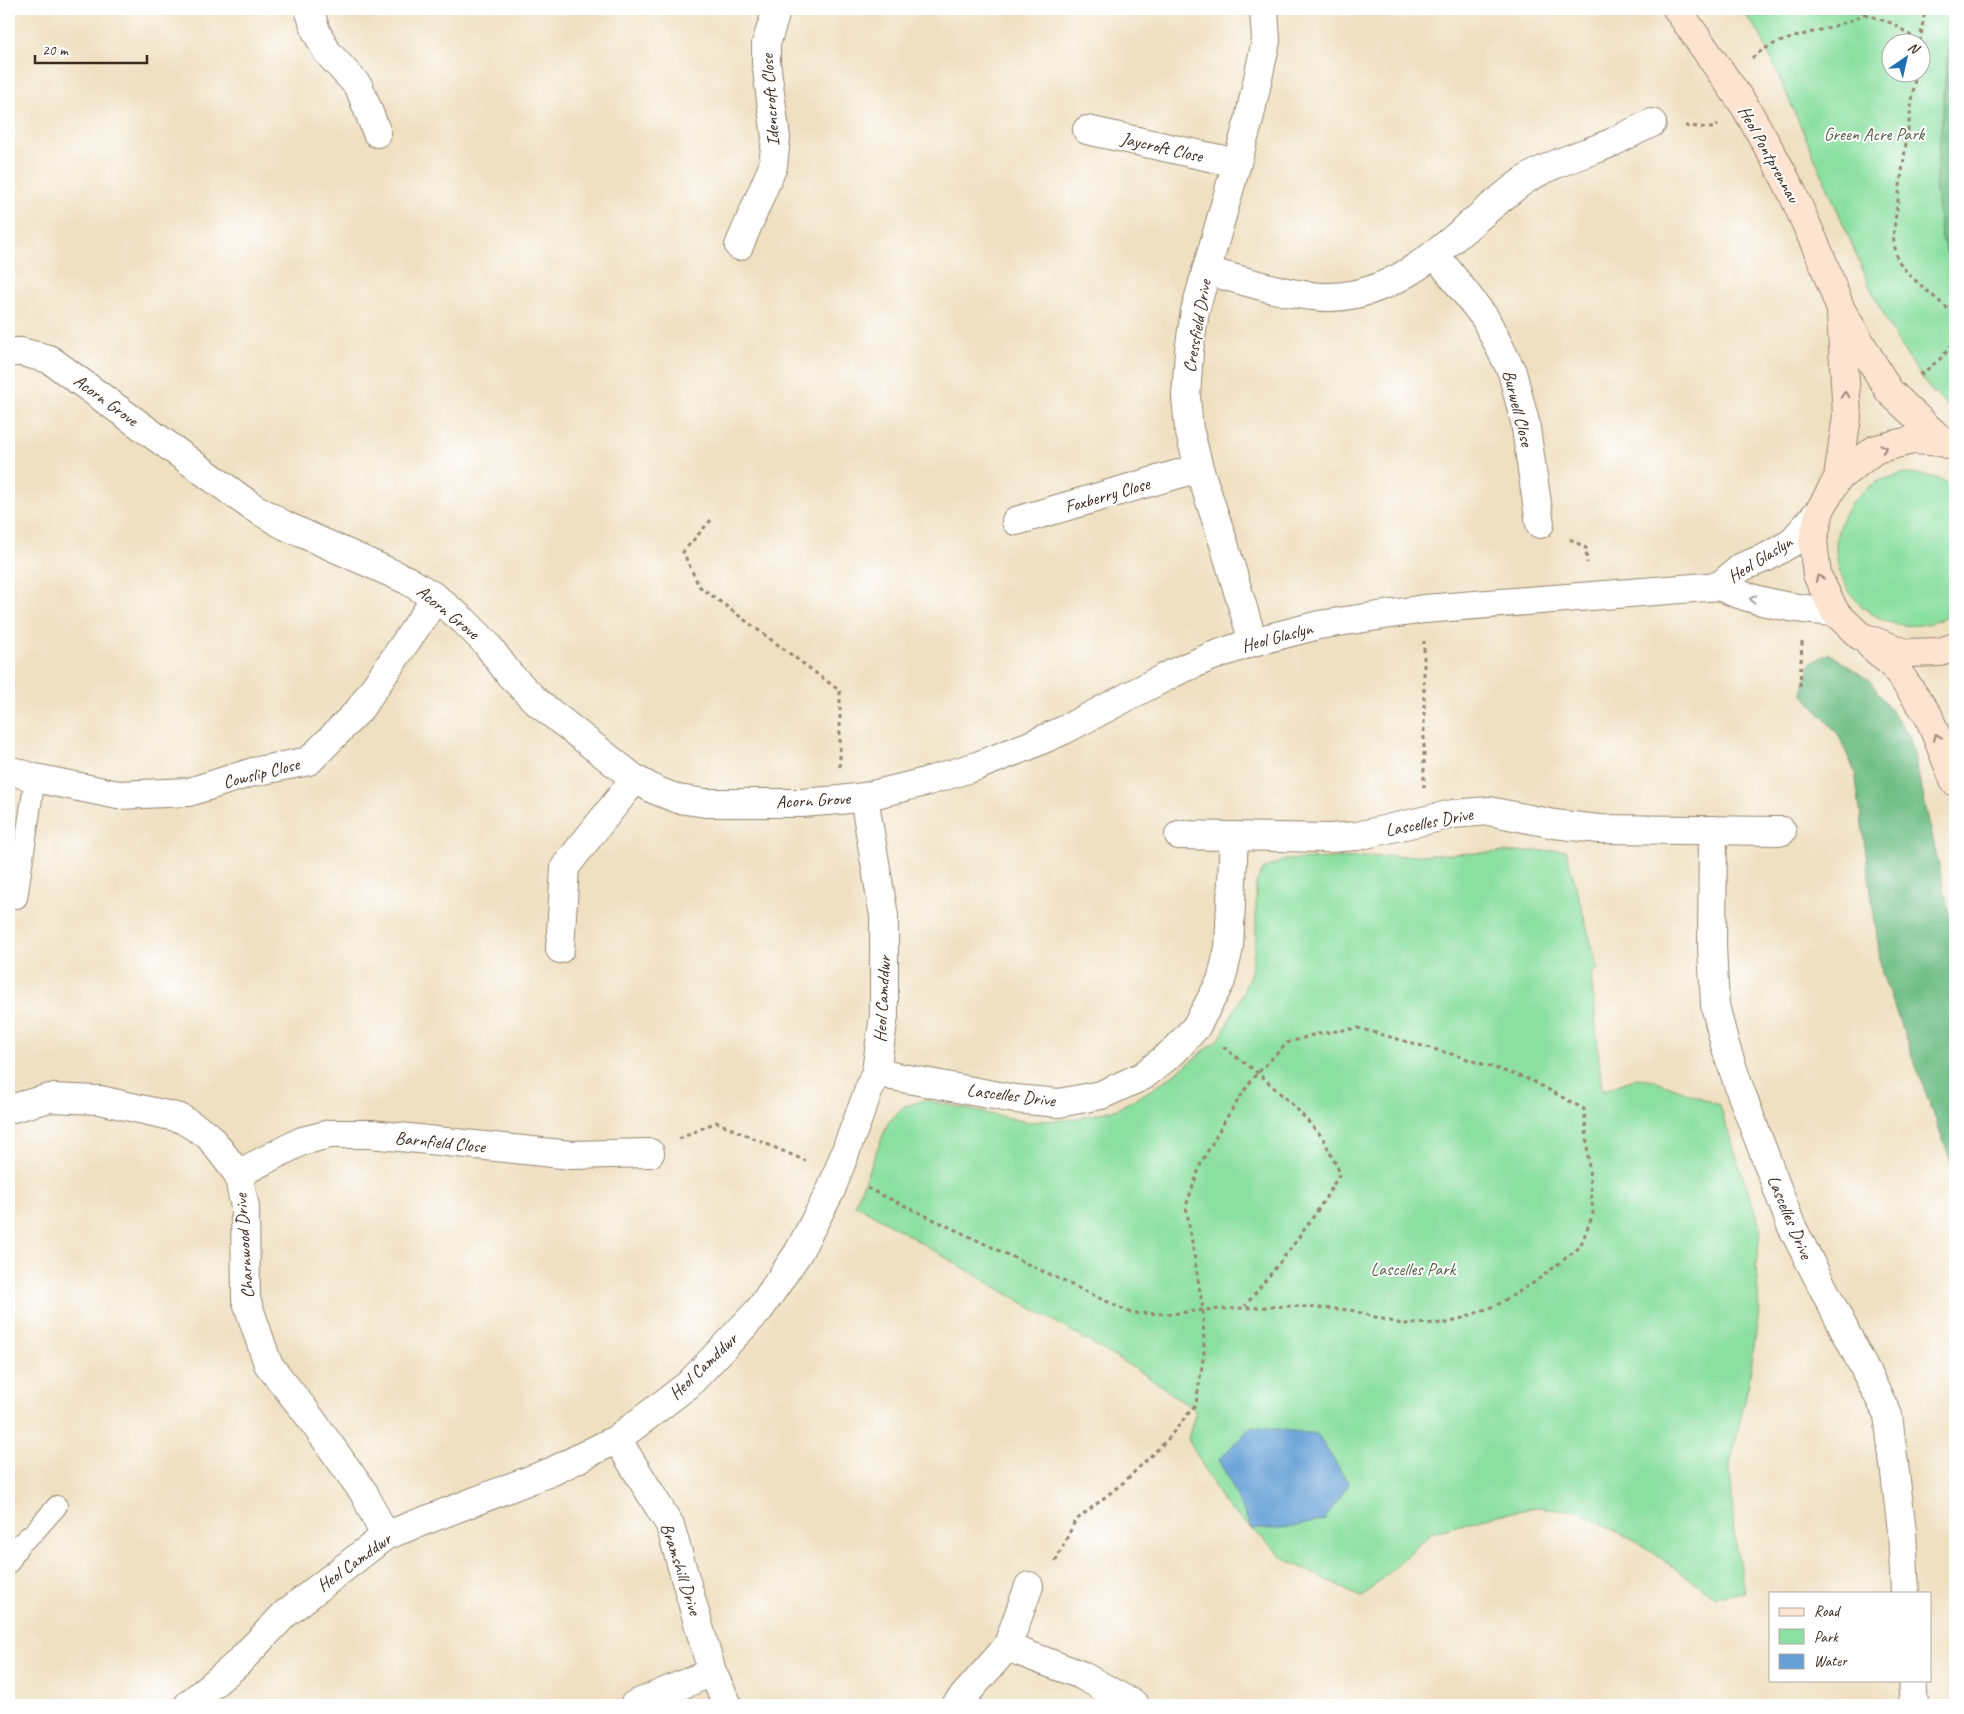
<svg xmlns="http://www.w3.org/2000/svg" width="1964" height="1714" font-family="Caveat,sans-serif">
<style>
.green{fill:#8bdfa0;stroke:#63845f;fill-rule:evenodd}
.forest{fill:#70be86;stroke:#567452}
.water{fill:#66a0d5;stroke:#50657a}
.lines{fill:none;stroke-linecap:round;stroke-linejoin:round}
.lane-casing{stroke:#958570;stroke-width:22}
.street-casing{stroke:#958570;stroke-width:30}
.secondary-casing{stroke:#958570;stroke-width:30}
.path{stroke:#958570;stroke-width:3;stroke-dasharray:4 4;stroke-linecap:butt}
.lane{stroke:#fff;stroke-width:20}
.street{stroke:#fff;stroke-width:28}
.secondary{stroke:#fde4d1;stroke-width:28}
.oneway{stroke:#9c8778}
.oneway2{stroke:#a79f9a}
.labels{text-anchor:middle;stroke-width:4;stroke-linejoin:round;paint-order:stroke}
.street-label{font-size:18px;fill:#3b2a1e;stroke:#fff}
.park-label{font-size:18px;fill:#536045;stroke:#fff}
</style>
<rect width="100%" height="100%" fill="#fff"/>
<filter id="ink" filterUnits="userSpaceOnUse"><feTurbulence type="fractalNoise" baseFrequency=".02" numOctaves="2"/><feDisplacementMap in="SourceGraphic" scale="10" xChannelSelector="R" yChannelSelector="G"/><feConvolveMatrix kernelMatrix="1 2 1 2 8 2 1 2 1" color-interpolation-filters="sRGB"/></filter>
<filter id="wash" filterUnits="userSpaceOnUse"><feTurbulence type="fractalNoise" baseFrequency=".0096" numOctaves="4" result="noise"/><feDisplacementMap in="SourceGraphic" scale="20" xChannelSelector="R" yChannelSelector="G"/><feGaussianBlur stdDeviation="1.12" result="paint"/><feColorMatrix in="noise" values="0 0 0 0 0 0 0 0 0 0 0 0 0 0 0 0 0 1.4 0 .05"/><feComposite in="paint" operator="in"/></filter>
<g filter="url(#wash)">
<rect width="100%" height="100%" fill="#efe0c1"/>
<!-- green -->
<g class="green">
<path d="M1741,9H1953L1943,98L1950,262L1955,267V413L1929,388L1896,339L1870,287L1825,181L1760,34ZM1892,42H1922V72H1892Z"/>
<path d="M1901,474C1920,474 1939,475 1955,488V613C1861,666 1788,536 1875,483C1882,479 1892,477 1901,474Z"/>
<polygon points="1566,850 1598,969 1591,975 1602,1091 1636,1078 1654,1080 1719,1105 1761,1229 1756,1265 1759,1310 1749,1382 1730,1465 1734,1533 1744,1592 1715,1597 1645,1547 1579,1511 1537,1507 1489,1517 1431,1533 1361,1598 1287,1560 1224,1504 1188,1439 1196,1411 1144,1374 855,1204 888,1123 904,1106 925,1100 1027,1122 1075,1119 1117,1109 1156,1087 1189,1063 1220,1038 1239,1002 1251,972 1256,938 1256,882 1264,869 1284,860"/>
</g>
<!-- forest -->
<g class="forest">
<polygon points="1953,9 1955,9 1955,267 1950,262 1941,236 1935,187"/>
<polygon points="1829,653 1870,681 1910,737 1955,938 1955,1172 1882,974 1855,772 1838,734 1802,693 1811,663"/>
</g>
<!-- water -->
<polygon class="water" points="1252,1426 1317,1434 1349,1484 1324,1520 1283,1529 1252,1529 1219,1459"/>
</g>
<g filter="url(#ink)">
<g class="lines">
<!-- lane casing -->
<g class="lane-casing">
<g id="lane">
<polyline points="17,898 35,778"/>
<polyline points="9,1563 19,1545 35,1531 57,1506"/>
</g>
</g>
<!-- street casing -->
<g class="street-casing">
<g id="street">
<polyline points="309,9 316,31 327,52 359,87 377,133"/>
<polyline points="1087,130 1237,163"/>
<polyline points="739,246 773,166 776,138 766,62 766,44 777,9"/>
<polyline points="1435,254 1485,318 1512,372 1525,422 1540,524"/>
<path d="M1206,271C1244,280 1293,298 1331,297C1411,295 1464,222 1525,180C1551,163 1583,155 1611,143C1625,136 1639,129 1652,123"/>
<path d="M9,352H21L49,359L251,506L286,526L407,580L436,598L464,621L486,643L509,674L537,702L635,779L655,790L678,799L706,803H801L840,800L864,797L925,782L977,766L1028,746L1064,730L1173,673L1210,657L1253,642L1319,625L1424,609L1719,586C1756,603 1795,609 1835,612"/>
<polyline points="1016,521 1199,468"/>
<polyline points="1719,586 1742,567 1767,557 1791,543 1820,510"/>
<polyline points="1253,642 1224,544 1199,468 1189,429 1186,397 1189,351 1195,311 1249,120 1266,41 1264,9"/>
<polyline points="9,770 35,778 118,795 189,792 253,772 309,761 359,710 436,598"/>
<polyline points="1713,830 1712,946 1715,1005 1725,1045 1740,1090 1791,1225 1888,1415 1902,1531 1905,1593"/>
<polyline points="1179,835 1329,838 1357,836 1453,814 1489,811 1554,824 1599,829 1782,831"/>
<polyline points="560,949 565,867 635,779"/>
<polyline points="876,1071 892,1076 1015,1099 1059,1103 1101,1095 1143,1076 1174,1051 1196,1027 1221,981 1229,948 1234,836"/>
<polyline points="9,1109 50,1098 100,1100 180,1118 208,1135 238,1174 245,1207 246,1299 268,1364 306,1412 364,1493 385,1536"/>
<polyline points="238,1174 302,1141 330,1134 371,1134 571,1155 650,1153"/>
<polyline points="617,1439 670,1525 712,1672 728,1705"/>
<polyline points="1007,1647 1081,1675 1135,1705"/>
<polyline points="1912,1680 1914,1705"/>
<polyline points="188,1705 236,1665 285,1614 385,1536 553,1471 617,1439 688,1385 760,1309 798,1253 831,1190 876,1071 884,1016 884,916 864,797"/>
<polyline points="634,1705 712,1672"/>
<polyline points="956,1705 1007,1647 1029,1586"/>
</g>
</g>
<!-- secondary casing -->
<g class="secondary-casing">
<g id="secondary">
<polyline points="1677,9 1746,108 1776,161 1792,192 1822,260 1841,310 1889,391 1943,442"/>
<polyline points="1949,445 1943,442 1913,440 1876,449 1838,478 1820,510 1813,541 1817,575 1835,612 1860,636 1906,653 1940,652 1955,647"/>
<polyline points="1838,478 1847,416 1841,313"/>
<polyline points="1870,645 1894,666 1928,715 1955,782"/>
</g>
</g>
<!-- path -->
<g class="path">
<polyline points="1865,14 1894,24 1920,42"/>
<polyline points="1920,42 1925,9"/>
<path d="M1752,58C1758,53 1765,48 1772,45C1801,32 1846,28 1871,9"/>
<polyline points="1916,72 1893,236 1897,259 1909,275 1955,315"/>
<polyline points="1685,126 1713,128 1718,125"/>
<polyline points="1920,375 1939,360 1955,342"/>
<polyline points="711,520 683,552 699,586 840,691 840,767"/>
<polyline points="1570,539 1586,548 1587,563"/>
<polyline points="1800,686 1802,642"/>
<polyline points="1424,788 1424,641"/>
<path d="M1223,1047L1258,1073L1294,1106L1323,1138L1340,1173C1313,1223 1280,1262 1245,1306"/>
<polyline points="679,1139 716,1122 806,1161"/>
<polyline points="867,1188 1131,1313 1170,1314 1203,1310 1290,1306 1350,1310 1401,1324 1449,1323 1497,1305 1535,1282 1580,1247 1593,1214 1584,1109 1531,1080 1455,1055 1358,1028 1316,1034 1287,1043 1253,1078 1227,1117 1201,1163 1186,1206 1203,1310 1204,1353 1196,1404 1168,1439 1124,1482 1075,1521 1054,1565"/>
</g>
<!-- lane -->
<use href="#lane" class="lane"/>
<!-- street -->
<use href="#street" class="street"/>
<!-- secondary -->
<use href="#secondary" class="secondary"/>
</g>
<!-- one-way arrows -->
<defs><path id="oneway-chevron" d="M-2-3.5L2.5 0L-2 3.5" fill="none" stroke-width="1.6" stroke-linecap="round" stroke-linejoin="round" transform="scale(1.25)"/></defs>
<g class="oneway">
<use href="#oneway-chevron" transform="translate(1845 395) rotate(-93)"/>
<use href="#oneway-chevron" transform="translate(1884 448) rotate(-15)"/>
<use href="#oneway-chevron" transform="translate(1819 578) rotate(-111)"/>
<use href="#oneway-chevron" transform="translate(1937 737) rotate(-113)"/>
</g>
<use class="oneway2" href="#oneway-chevron" transform="translate(1753 599) rotate(-168)"/>
</g>
<g class="labels">
<!-- street labels -->
<g class="street-label">
<text transform="translate(770 100) rotate(-94)" y="6">Idencroft Close</text>
<text transform="translate(1162 147) rotate(13)" y="6">Jaycroft Close</text>
<text transform="translate(1769 154) rotate(61)" y="6">Heol Pontprennau</text>
<text transform="translate(1197 326) rotate(-80)" y="6">Cressfield Drive</text>
<text transform="translate(106 400) rotate(36)" y="6">Acorn Grove</text>
<text transform="translate(1518 408) rotate(76)" y="6">Burwell Close</text>
<text transform="translate(1107 495) rotate(-16)" y="6">Foxberry Close</text>
<text transform="translate(1760 559) rotate(-32)" y="6">Heol Glaslyn</text>
<text transform="translate(448 612) rotate(39)" y="6">Acorn Grove</text>
<text transform="translate(1277 637) rotate(-15)" y="6">Heol Glaslyn</text>
<text transform="translate(261 773) rotate(-14)" y="6">Cowslip Close</text>
<text transform="translate(813 800) rotate(-3)" y="6">Acorn Grove</text>
<text transform="translate(1429 822) rotate(-11)" y="6">Lascelles Drive</text>
<text transform="translate(882 999) rotate(-87)" y="6">Heol Camddwr</text>
<text transform="translate(1011 1095) rotate(7)" y="6">Lascelles Drive</text>
<text transform="translate(440 1142) rotate(6)" y="6">Barnfield Close</text>
<text transform="translate(1790 1217) rotate(67)" y="6">Lascelles Drive</text>
<text transform="translate(244 1246) rotate(-94)" y="6">Charnwood Drive</text>
<text transform="translate(703 1366) rotate(-44)" y="6">Heol Camddwr</text>
<text transform="translate(354 1562) rotate(-36)" y="6">Heol Camddwr</text>
<text transform="translate(681 1569) rotate(72)" y="6">Bramshill Drive</text>
</g>
<!-- park labels -->
<g class="park-label">
<text x="1874" y="140">Green Acre Park</text>
<text x="1413" y="1275">Lascelles Park</text>
</g>
</g>
<!-- margin -->
<rect width="1964" height="1714" fill="none" stroke="#fff" stroke-width="30"/>
<!-- legend -->
<rect x="1769" y="1592" width="162" height="90" fill="#ffffff" stroke="#b1aaa5"/>
<rect x="1779" y="1608" width="25" height="8" fill="#fde4d1" stroke="#b1aaa5"/>
<text x="1814" y="1616" font-size="15" fill="#3b2a1e">Road</text>
<rect x="1779" y="1629" width="25" height="15" fill="#8bdfa0" stroke="#b1aaa5"/>
<text x="1814" y="1642" font-size="15" fill="#3b2a1e">Park</text>
<rect x="1779" y="1654" width="25" height="15" fill="#66a0d5" stroke="#b1aaa5"/>
<text x="1814" y="1666" font-size="15" fill="#3b2a1e">Water</text>
<!-- north arrow -->
<g transform="translate(1906 58) rotate(34)"><circle r="24" fill="#ffffff" stroke="#b1aaa5"/>
<path d="M0-4L9 19L0 12L-9 19Z" fill="#1f6fb2"/>
<text y="-8" font-size="14" font-weight="bold" text-anchor="middle" fill="#3b2a1e">N</text>
</g>
<!-- scale -->
<path d="M35 55v8h112v-8" fill="none" stroke="#3b2a1e" stroke-width="2.5"/>
<text x="42" y="55" font-size="15" fill="#3b2a1e" stroke="#ffffff" stroke-width="4" paint-order="stroke">20 m</text>
</svg>
